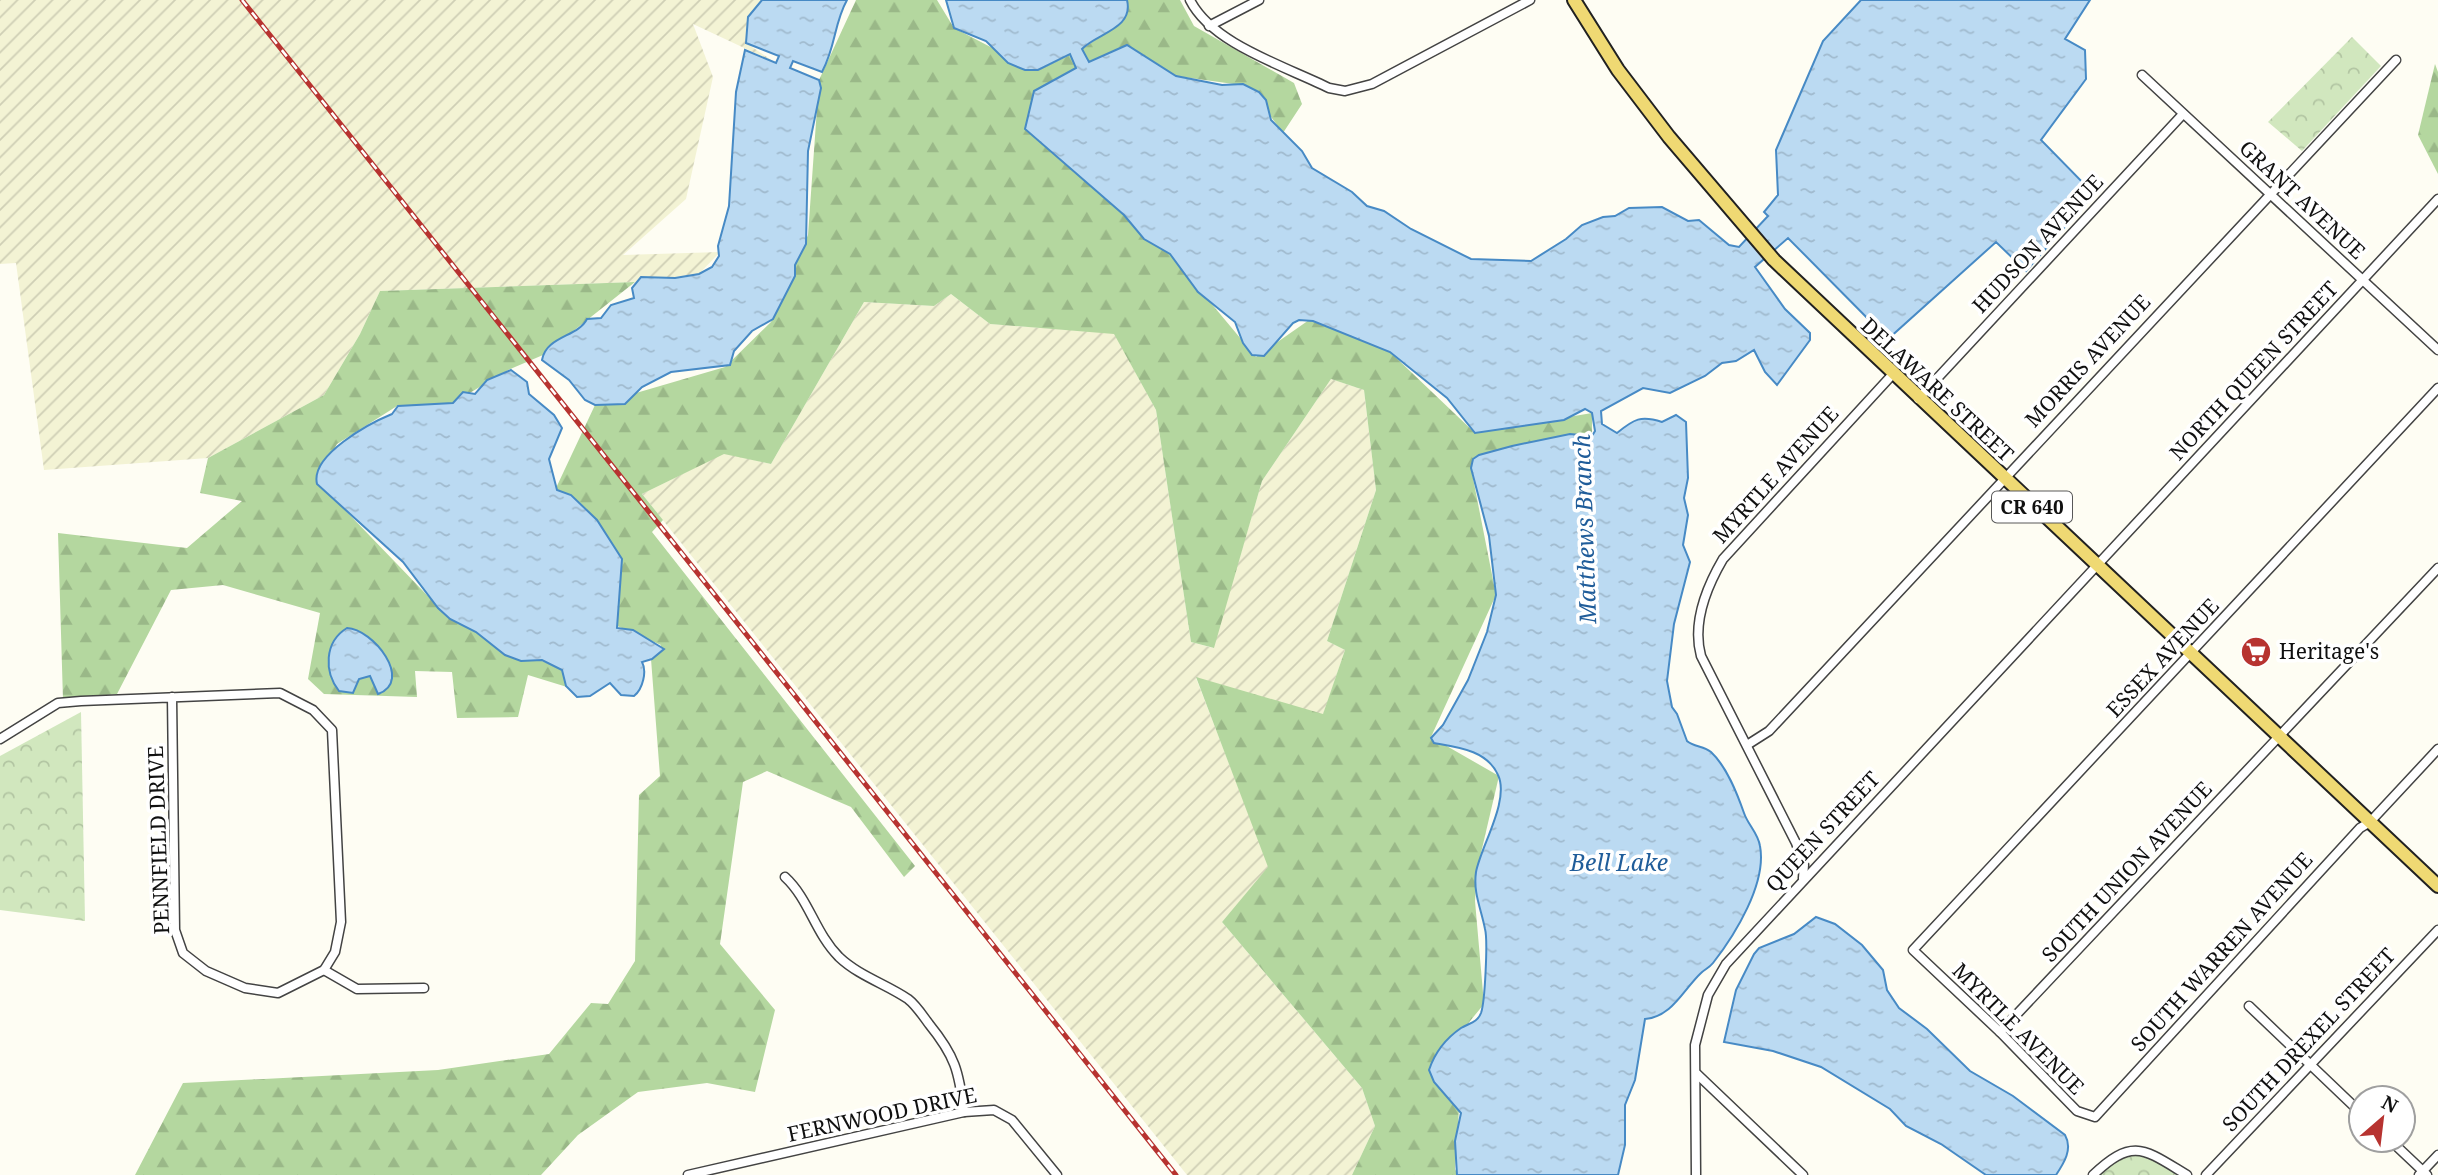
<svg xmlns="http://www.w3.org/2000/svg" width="2438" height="1175" font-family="'Noto Serif',serif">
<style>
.farmland{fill:url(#farmland-furrows)}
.forest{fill:url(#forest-firs)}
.park{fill:url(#park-crowns)}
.water{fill:url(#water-ripples);stroke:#478ac5;stroke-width:2}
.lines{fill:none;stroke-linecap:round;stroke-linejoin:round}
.minor-casing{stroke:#434343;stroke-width:11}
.primary-casing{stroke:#212121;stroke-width:16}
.minor{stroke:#fff;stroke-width:8}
.primary{stroke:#efd973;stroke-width:12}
.rail-casing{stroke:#b73330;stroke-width:5}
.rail{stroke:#fff;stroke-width:2.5;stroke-dasharray:8;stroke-linecap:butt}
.labels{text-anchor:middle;stroke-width:7;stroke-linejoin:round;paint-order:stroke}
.shield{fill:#fff;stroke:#585858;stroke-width:2}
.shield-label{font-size:19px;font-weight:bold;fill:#101010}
.street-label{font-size:21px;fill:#101010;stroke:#fff}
.poi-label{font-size:21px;fill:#101010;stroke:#fff;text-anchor:start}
.water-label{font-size:23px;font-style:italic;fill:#205d9a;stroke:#fff}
</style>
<defs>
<pattern id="farmland-furrows" width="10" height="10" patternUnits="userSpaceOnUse" patternTransform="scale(1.75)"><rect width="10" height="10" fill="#f3f3d4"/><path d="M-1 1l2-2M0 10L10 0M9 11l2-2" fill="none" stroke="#cfcfb5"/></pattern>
<pattern id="forest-firs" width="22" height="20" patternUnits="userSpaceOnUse" patternTransform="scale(1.75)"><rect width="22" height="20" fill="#b4d79f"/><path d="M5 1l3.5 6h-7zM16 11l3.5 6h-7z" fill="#9ab888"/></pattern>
<pattern id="park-crowns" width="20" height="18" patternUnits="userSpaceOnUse" patternTransform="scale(1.75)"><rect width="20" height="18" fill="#d1e7be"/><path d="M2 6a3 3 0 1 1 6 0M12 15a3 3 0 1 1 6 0" fill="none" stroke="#b2c5a2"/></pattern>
<pattern id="water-ripples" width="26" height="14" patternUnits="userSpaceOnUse" patternTransform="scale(1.75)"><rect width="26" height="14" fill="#bbdaf2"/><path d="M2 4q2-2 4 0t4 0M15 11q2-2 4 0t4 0" fill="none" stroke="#a0bace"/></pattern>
</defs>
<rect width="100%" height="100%" fill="#fefdf3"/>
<!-- farmland -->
<g class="farmland">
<polygon points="0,0 762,0 747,22 746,43 776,63 693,24 713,77 686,199 623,255 720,252 699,274 635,282 380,291 360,334 324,395 208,458 44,470 16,263 0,264"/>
<polygon points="951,294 990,324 1114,333 1156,410 1191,642 1213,648 1262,481 1331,379 1364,390 1376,490 1327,641 1345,650 1323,715 1196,678 1269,867 1222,922 1362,1088 1375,1126 1352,1175 1187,1175 642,494 724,453 771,464 864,302 934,306"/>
</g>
<!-- forest -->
<g class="forest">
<polygon points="856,0 937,0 954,28 1037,71 1070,55 1076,68 1035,90 1025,129 1170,254 1256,357 1309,320 1390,352 1475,433 1592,413 1592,436 1471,468 1496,595 1431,737 1499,776 1477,870 1475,901 1484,1004 1430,1070 1459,1109 1455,1169 1458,1175 1352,1175 1375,1126 1362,1088 1222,922 1268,867 1196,677 1323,714 1345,650 1327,641 1376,490 1364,390 1331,379 1262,481 1214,648 1191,642 1156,410 1114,334 990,324 951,294 934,306 864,302 771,464 724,454 642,494 663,520 652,532 915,866 904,877 851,807 767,771 743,782 720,944 775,1010 755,1092 707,1083 638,1092 578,1135 541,1175 135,1175 183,1083 438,1070 549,1054 591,1003 608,1004 635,961 639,795 660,776 651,659 661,645 615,625 622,559 556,488 595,405 725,367 771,322 808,235 819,80"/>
<polygon points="1126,0 1180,0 1194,26 1294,83 1302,104 1283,133 1248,86 1176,76 1127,45 1089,62 1081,50 1124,20"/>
<polygon points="2435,64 2438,72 2438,174 2418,135"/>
<polygon points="635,282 543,355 508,370 453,403 397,406 337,444 316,480 450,619 562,670 567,687 528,675 518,717 457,718 452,672 415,671 417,697 324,694 308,679 320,613 223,585 171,590 117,694 63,700 58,533 187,548 242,501 200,493 208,458 324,395 360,334 380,291"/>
</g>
<!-- park -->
<g class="park">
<polygon points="2352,37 2381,66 2302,151 2268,122"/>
<polygon points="81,712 85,921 0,910 0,756"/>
<polygon points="2139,1149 2187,1175 2093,1175 2109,1160"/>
</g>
<!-- water -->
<g class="water">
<path d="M762,0H847C834,23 836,46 822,72L793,61L790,68L819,80L821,88L808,151L806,244L795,265V276L773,319L752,331L734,351L730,365L671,372L642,387L625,404L595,405L585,400L569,380L542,360C546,336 578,337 587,319L601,318L611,305L634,298L632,288L641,277L675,278L699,274L712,267L719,256L718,246L729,206L736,92L745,50L776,63L779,56L746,43L748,17Z"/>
<path d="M946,0H1127C1134,29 1097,33 1082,49L1089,62L1127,45L1176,76L1222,85L1243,84L1259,92L1266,100L1271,120L1302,151L1312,168L1352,192L1367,206L1384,211L1411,229L1471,259L1531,261L1566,239L1582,225L1603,217L1615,216L1629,208L1662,207L1688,221L1699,220L1729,245L1739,247L1768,216L1764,212L1778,195L1776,150L1823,41L1861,0H2090L2065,39L2085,50L2086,79L2041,140L2094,194L2026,271L1996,242L1888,339L1788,238L1755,267L1785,309L1810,333V340L1777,385L1765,372L1754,350L1736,361L1722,363L1705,376L1670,393L1643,388L1601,411L1602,424L1617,433C1634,419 1641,415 1662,422L1676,415L1686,422L1688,478L1684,498L1688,515L1683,545L1690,562L1674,624L1667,681L1672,707L1677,714L1687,741C1694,747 1704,746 1711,752C1727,767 1737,793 1744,813C1748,825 1758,833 1760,846C1767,883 1735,935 1713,963C1709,968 1705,969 1701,973C1683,990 1672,1017 1645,1019L1635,1080L1625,1105V1145L1618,1175H1457L1455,1141L1461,1113L1434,1082L1429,1070C1435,1052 1445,1039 1461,1028C1469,1023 1477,1023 1481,1013C1485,1002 1488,940 1485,929C1481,908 1473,893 1476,872C1481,846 1510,800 1498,775C1487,750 1457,747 1434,743L1431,738L1443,725L1468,680L1487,632L1496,595L1489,536L1471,468L1473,459L1479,455L1512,446L1570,434L1592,436L1595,431L1592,413L1585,409L1564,420L1475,433L1447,398L1390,352L1313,321L1299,320L1293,323L1264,356L1252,355L1243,343L1235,322L1198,292L1170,254L1144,239L1124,215L1025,129L1034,91L1076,68L1070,54L1038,70H1025L1008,63L986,41L954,28Z"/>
<path d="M511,370L527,382L529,394L554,415L562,428L549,459L557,490L571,495L597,520L622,559L617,628L633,630L664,649L652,659L642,662C647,671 643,689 634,696L621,695L610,683L590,696L577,697L566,686L562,670L542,660L521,661L505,655L476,632L450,619L438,608L403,562L317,484C310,455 370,423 392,414L398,406L453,403L463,392L475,394L487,380Z"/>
<path d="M347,628C373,629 414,681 378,694L370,676L359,679L353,693L339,691C324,672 324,642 347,628Z"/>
<path d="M1816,917L1835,924L1862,945L1883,970L1887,990L1899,1008L1927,1029L1970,1071L2013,1096L2065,1135C2073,1149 2064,1163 2056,1175H1986L1941,1144L1906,1126L1890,1109L1821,1067L1773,1051L1724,1042L1736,990L1754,954L1759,948L1794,934Z"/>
</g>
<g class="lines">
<!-- minor casing -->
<g class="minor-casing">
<g id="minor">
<path d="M1190,0C1212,44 1285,66 1329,88L1345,91L1372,84L1530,0"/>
<polyline points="1209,26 1259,0"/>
<polyline points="2142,75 2438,350"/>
<polyline points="2438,388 1913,950 2000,1032 2077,1111 2095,1117 2360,828 2370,822 2438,749"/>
<polyline points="1918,399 2183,114"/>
<polyline points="0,739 58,703 81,701 280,693 313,710 332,730 341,922 335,952 324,970 278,993 245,988 206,971 183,953 175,930 172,697"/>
<polyline points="1747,745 1769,731 2396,60"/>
<path d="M785,877C809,899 815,933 839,957C859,976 886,984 908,999C916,1005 923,1016 929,1024C955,1056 959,1071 964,1112"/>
<path d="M1803,878L1804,865L1796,843L1701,656C1692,623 1706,588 1723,559L1892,375"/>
<polyline points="324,970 357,989 424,988"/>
<polyline points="2249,1006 2361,1113"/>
<polyline points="2000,1032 2438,568"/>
<polyline points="1697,1074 1803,1175"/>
<polyline points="2390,1140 2427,1175"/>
<polyline points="688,1175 964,1112 994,1110 1012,1120 1057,1175"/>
<polyline points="1696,1175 1695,1045 1708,995 1726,964 2438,199"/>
<path d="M2093,1175C2133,1137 2144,1149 2187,1175"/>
<polyline points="2206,1175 2438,930"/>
<polyline points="2419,1175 2438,1155"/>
</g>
</g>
<!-- primary casing -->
<g class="primary-casing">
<polyline id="primary" points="1574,0 1618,70 1669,137 1774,260 2438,886"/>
</g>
<!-- minor -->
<use href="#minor" class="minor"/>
<!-- primary -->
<use href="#primary" class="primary"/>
<!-- rail casing -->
<g class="rail-casing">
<polyline id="rail" points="242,0 1176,1175"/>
</g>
<!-- rail -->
<use href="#rail" class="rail"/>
</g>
<!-- icons -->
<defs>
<g id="supermarket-disc" transform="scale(1.575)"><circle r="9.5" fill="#b73330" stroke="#fff"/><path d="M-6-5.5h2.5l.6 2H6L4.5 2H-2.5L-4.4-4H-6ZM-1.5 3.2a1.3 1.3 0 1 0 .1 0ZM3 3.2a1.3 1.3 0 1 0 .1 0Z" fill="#fff"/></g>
</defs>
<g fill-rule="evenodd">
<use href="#supermarket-disc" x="2256" y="652"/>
</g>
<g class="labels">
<!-- shield labels -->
<rect class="shield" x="1992" y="491.5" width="80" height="31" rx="5"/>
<g class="shield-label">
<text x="2032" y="514">CR 640</text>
</g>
<!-- street labels -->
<g class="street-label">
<text transform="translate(2302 200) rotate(43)" y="7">GRANT AVENUE</text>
<text transform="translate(2038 244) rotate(-47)" y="7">HUDSON AVENUE</text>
<text transform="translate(2088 361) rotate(-47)" y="7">MORRIS AVENUE</text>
<text transform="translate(2254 371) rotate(-47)" y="7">NORTH QUEEN STREET</text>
<text transform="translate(1937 390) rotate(43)" y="7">DELAWARE STREET</text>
<text transform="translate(1776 475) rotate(-48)" y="7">MYRTLE AVENUE</text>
<text transform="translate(2163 658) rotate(-47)" y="7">ESSEX AVENUE</text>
<text transform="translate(1823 832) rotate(-47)" y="7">QUEEN STREET</text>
<text transform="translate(159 840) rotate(-92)" y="7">PENNFIELD DRIVE</text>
<text transform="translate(2127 872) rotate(-47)" y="7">SOUTH UNION AVENUE</text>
<text transform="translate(2222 952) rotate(-48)" y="7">SOUTH WARREN AVENUE</text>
<text transform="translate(2018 1029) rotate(45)" y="7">MYRTLE AVENUE</text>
<text transform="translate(2309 1040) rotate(-47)" y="7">SOUTH DREXEL STREET</text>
<text transform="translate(882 1115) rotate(-12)" y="7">FERNWOOD DRIVE</text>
</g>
<!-- poi labels -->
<g class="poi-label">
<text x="2279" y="659">Heritage's</text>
</g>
<!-- water labels -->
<g class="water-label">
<text transform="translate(1585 529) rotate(-92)" y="8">Matthews Branch</text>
<text x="1619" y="871">Bell Lake</text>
</g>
</g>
<!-- north arrow -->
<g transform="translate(2382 1119) rotate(28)"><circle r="33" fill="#ffffff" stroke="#9f9f9f" stroke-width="2"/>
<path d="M0-5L12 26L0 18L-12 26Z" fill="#b73330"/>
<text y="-10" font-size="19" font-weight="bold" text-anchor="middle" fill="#101010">N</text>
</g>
</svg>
